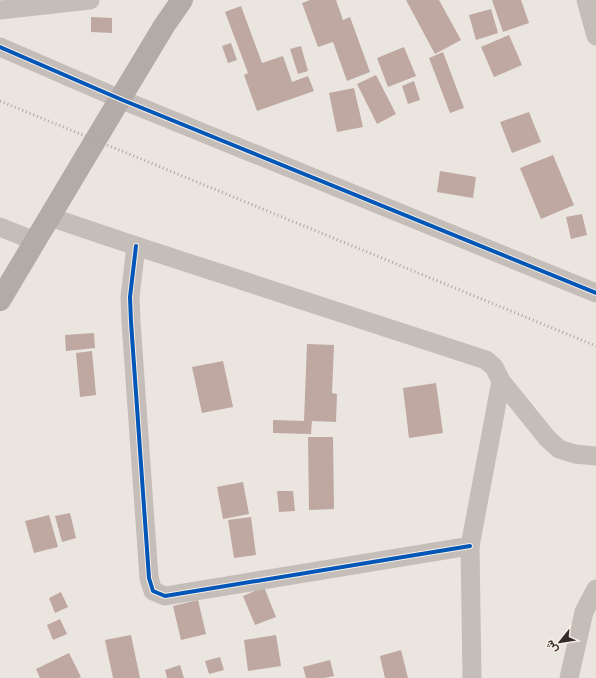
<svg xmlns="http://www.w3.org/2000/svg" width="596" height="678" font-family="Signika,Vazirmatn,sans-serif">
<style>
.building{fill:#bea8a1}
.lines{fill:none;stroke-linecap:round;stroke-linejoin:round}
.minor{stroke:#c4bdb8;stroke-width:19}
.primary{stroke:#b2aba8;stroke-width:22}
.rail{stroke:#aba6a3;stroke-width:3;stroke-dasharray:1 3;stroke-linecap:butt}
.cycleway-casing{stroke:#f8eee6;stroke-width:6}
.cycleway{stroke:#0057b8;stroke-width:4}
</style>
<rect width="100%" height="100%" fill="#ebe5df"/>
<!-- building -->
<g class="building">
<polygon points="310,0 336,0 343,20 350,17 370,72 347,81 333,42 318,47 302,3"/>
<polygon points="406,0 439,0 461,40 435,54"/>
<polygon points="492,0 521,0 529,23 503,32"/>
<polygon points="241,6 262,63 283,56 292,82 308,76 314,91 257,111 244,75 248,73 225,12"/>
<polygon points="491,9 498,33 476,40 469,15"/>
<polygon points="91,17 112,18 112,33 91,32"/>
<polygon points="509,35 522,65 494,77 481,47"/>
<polygon points="231,43 237,60 228,63 222,46"/>
<polygon points="301,46 308,71 298,74 290,49"/>
<polygon points="404,47 416,76 388,87 377,58"/>
<polygon points="443,52 464,108 450,113 429,58"/>
<polygon points="376,75 396,114 377,124 357,84"/>
<polygon points="414,81 420,100 408,104 402,86"/>
<polygon points="354,88 363,127 337,132 329,93"/>
<polygon points="529,112 541,142 512,153 500,122"/>
<polygon points="553,155 574,205 541,219 520,168"/>
<polygon points="440,171 476,177 473,198 437,192"/>
<polygon points="582,214 587,235 571,239 566,217"/>
<polygon points="94,333 95,348 66,351 65,335"/>
<polygon points="307,344 334,345 332,393 337,394 336,422 312,421 311,434 273,433 273,420 304,421"/>
<polygon points="92,351 96,395 80,397 76,353"/>
<polygon points="223,361 233,407 202,413 192,367"/>
<polygon points="436,383 443,433 409,438 403,388"/>
<polygon points="308,437 333,437 334,509 309,510"/>
<polygon points="243,482 249,514 223,519 217,487"/>
<polygon points="277,491 293,491 295,511 279,512"/>
<polygon points="70,513 76,538 62,542 55,516"/>
<polygon points="49,515 58,547 34,553 25,521"/>
<polygon points="251,517 256,555 234,558 228,520"/>
<polygon points="264,587 276,617 255,625 243,596"/>
<polygon points="61,592 68,607 55,613 49,598"/>
<polygon points="198,600 206,634 181,640 173,606"/>
<polygon points="60,619 67,634 53,640 47,625"/>
<polygon points="131,635 140,678 113,678 105,640"/>
<polygon points="276,635 281,666 248,671 244,640"/>
<polygon points="401,650 408,678 385,678 380,656"/>
<polygon points="69,653 81,677 79,678 40,678 36,669"/>
<polygon points="220,657 224,670 209,674 205,661"/>
<polygon points="330,660 334,676 324,678 306,678 303,667"/>
<polygon points="180,665 184,678 167,678 165,670"/>
</g>
<g class="lines">
<!-- minor -->
<g class="minor">
<polyline points="586,0 596,36"/>
<polyline points="0,10 90,0"/>
<polyline points="0,47 120,99 596,293"/>
<polyline points="50,217 136,246 486,360 494,367 501,381 547,438 559,449 575,454 596,456"/>
<polyline points="0,227 35,241"/>
<polyline points="136,246 130,297 131,322 149,578 153,591 165,596 470,546"/>
<polyline points="472,678 470,546 501,381"/>
<polyline points="569,678 584,612 596,589"/>
</g>
<!-- primary -->
<polyline class="primary" points="0,300 120,99 164,26 182,0"/>
<!-- rail -->
<polyline class="rail" points="0,101 596,346"/>
<!-- cycleway casing -->
<g class="cycleway-casing">
<g id="cycleway">
<polyline points="0,47 120,99 596,293"/>
<polyline points="136,246 130,297 131,322 149,578 153,591 165,596 470,546"/>
</g>
</g>
<!-- cycleway -->
<use href="#cycleway" class="cycleway"/>
</g>
<!-- north arrow -->
<g transform="translate(560 642) rotate(240)" stroke="#f8eee6" stroke-width="3" paint-order="stroke">
<path d="M0-3L7 15L0 10L-7 15Z" fill="#342a27"/>
<text y="-6" font-size="11" font-weight="bold" text-anchor="middle" fill="#342a27">ش</text>
</g>
</svg>
